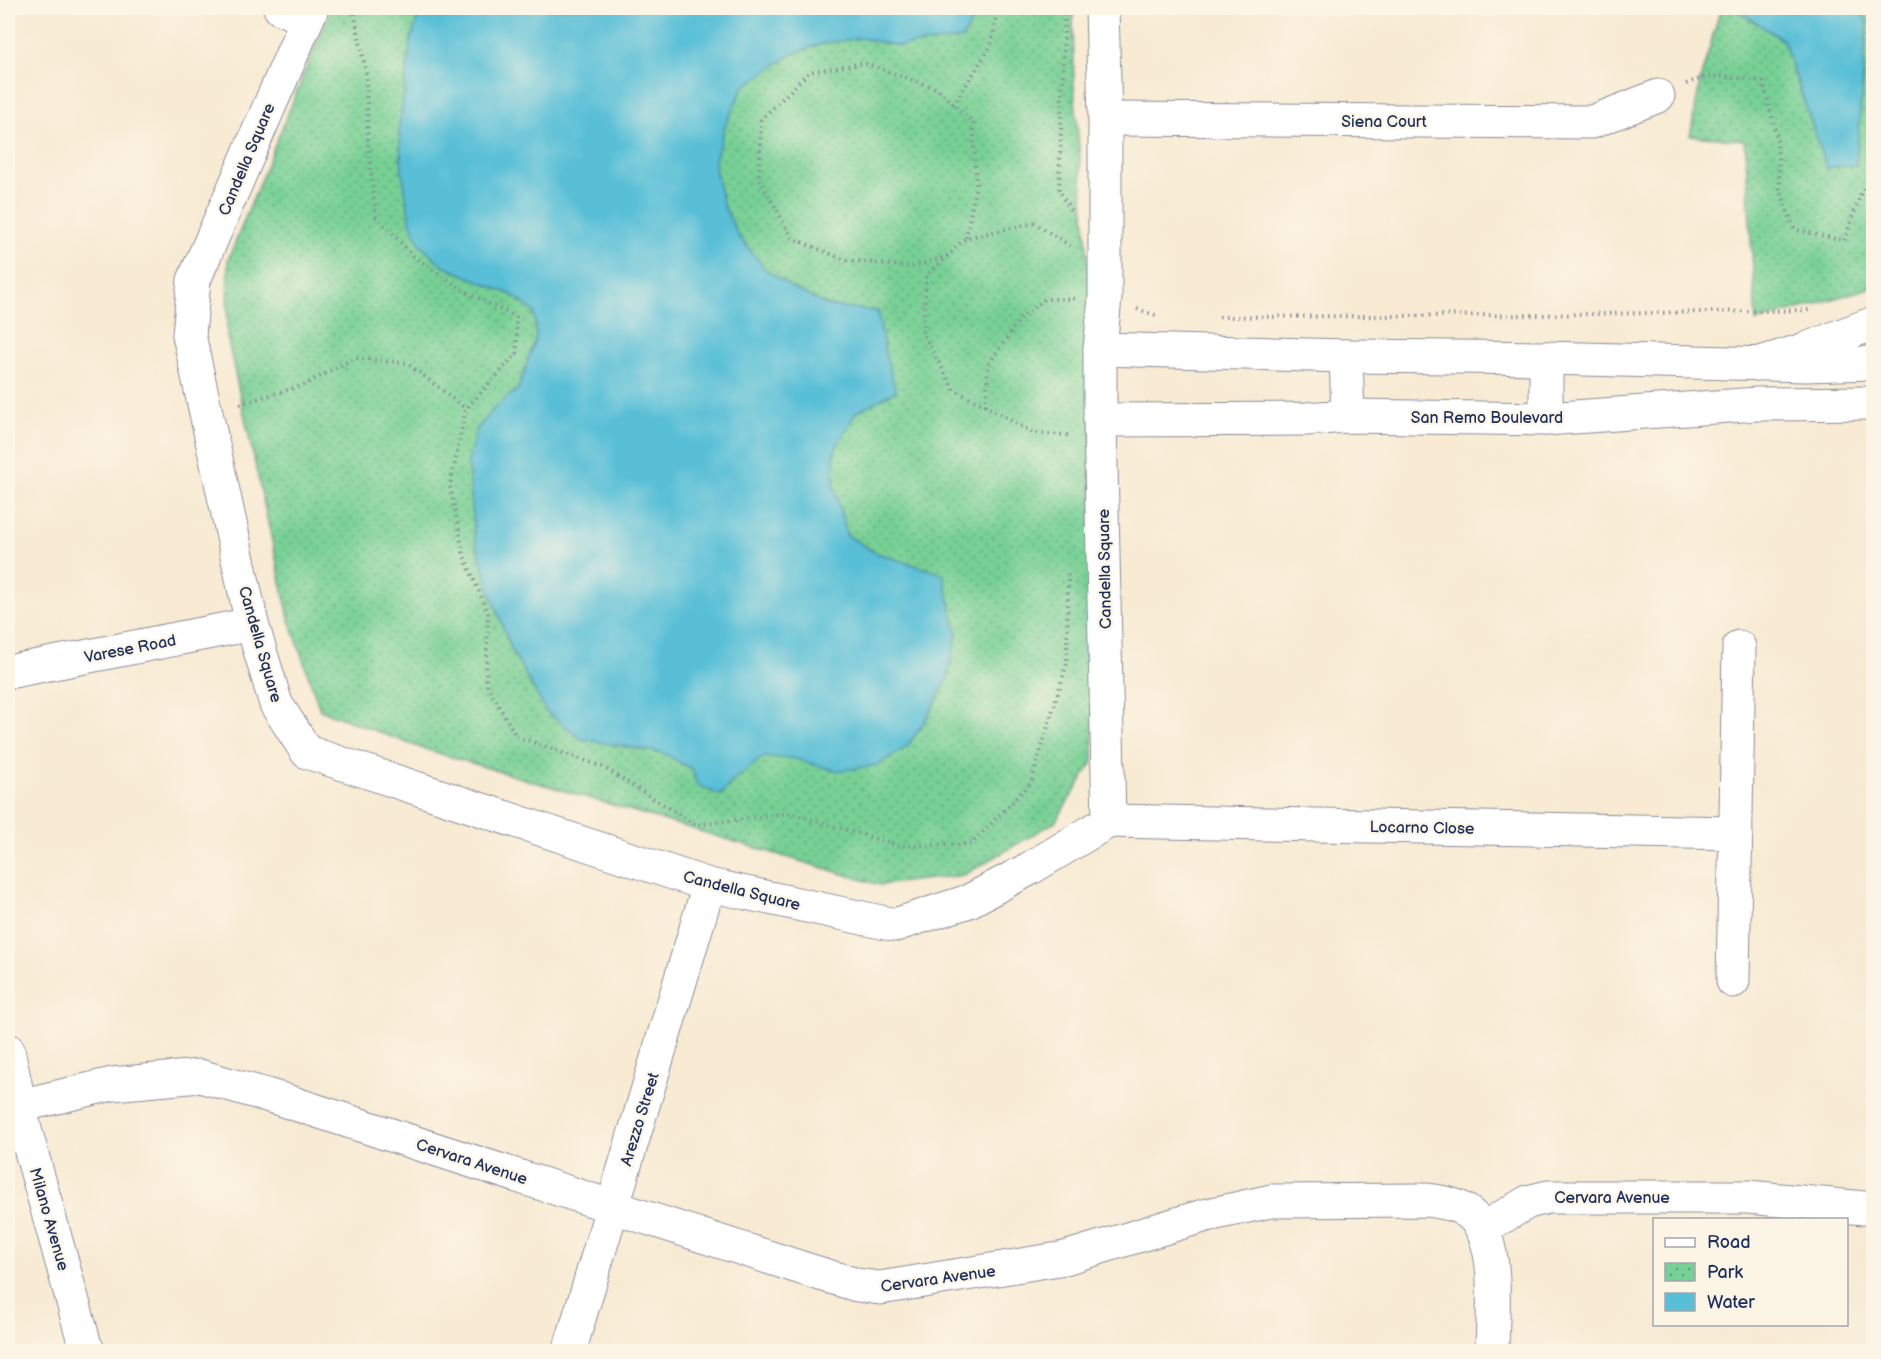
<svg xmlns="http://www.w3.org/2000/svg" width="1881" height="1359" font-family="'Balsamiq Sans',sans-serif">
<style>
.park{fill:url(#park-dots);stroke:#49807a;stroke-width:1.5}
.water{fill:#59bfd7;stroke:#3a779a;stroke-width:1.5}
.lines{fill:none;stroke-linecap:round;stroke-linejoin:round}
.minor-casing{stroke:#8a8c98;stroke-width:35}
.tertiary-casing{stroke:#8a8c98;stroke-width:35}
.trunk-casing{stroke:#8a8c98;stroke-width:35}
.path{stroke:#8a8c98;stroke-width:4;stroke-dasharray:1.5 4.5;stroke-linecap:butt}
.minor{stroke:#fff;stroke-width:33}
.tertiary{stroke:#fff;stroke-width:33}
.trunk{stroke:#fff;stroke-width:33}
.labels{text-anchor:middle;stroke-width:4.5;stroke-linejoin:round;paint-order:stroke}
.street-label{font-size:16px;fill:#1b2f5e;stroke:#fcf5e5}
</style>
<defs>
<pattern id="park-dots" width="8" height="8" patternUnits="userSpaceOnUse" patternTransform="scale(1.5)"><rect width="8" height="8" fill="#77d095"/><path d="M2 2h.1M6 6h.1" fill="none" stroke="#61a97d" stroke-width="1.8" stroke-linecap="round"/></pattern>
</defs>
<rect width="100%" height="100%" fill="#fcf5e5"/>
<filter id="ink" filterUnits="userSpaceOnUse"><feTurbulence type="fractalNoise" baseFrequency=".0167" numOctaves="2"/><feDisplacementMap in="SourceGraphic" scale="12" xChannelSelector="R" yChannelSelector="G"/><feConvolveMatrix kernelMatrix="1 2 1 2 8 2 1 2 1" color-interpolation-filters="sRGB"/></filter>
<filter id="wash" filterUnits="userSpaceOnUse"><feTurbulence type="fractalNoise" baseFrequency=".008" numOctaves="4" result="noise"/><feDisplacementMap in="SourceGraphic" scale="24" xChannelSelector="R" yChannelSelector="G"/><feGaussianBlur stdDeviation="1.35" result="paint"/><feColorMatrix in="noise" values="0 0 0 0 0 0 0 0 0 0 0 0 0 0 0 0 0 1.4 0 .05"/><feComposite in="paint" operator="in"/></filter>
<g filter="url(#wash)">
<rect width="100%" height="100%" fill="#f8ead3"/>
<!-- park -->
<g class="park">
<polygon points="331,8 1073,8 1074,85 1091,299 1093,762 1055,822 964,875 880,885 421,748 320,710 289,618 227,337 228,260"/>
<polygon points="1721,8 1734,8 1783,40 1827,168 1855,165 1867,24 1862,8 1873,8 1873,287 1756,322 1745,140 1690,136 1701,77"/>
</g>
<!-- water -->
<g class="water">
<polygon points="421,8 978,8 976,15 962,39 899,46 860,38 821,44 792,54 743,87 725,126 714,163 723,204 738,235 765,269 793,288 829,306 878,311 885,353 896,391 856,412 834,452 834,486 847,535 874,552 943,574 957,633 947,681 928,716 907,747 878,765 837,771 792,758 763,757 733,781 720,795 697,785 692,769 663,753 581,739 546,711 512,651 493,600 475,540 468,461 477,429 496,406 518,389 536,337 534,312 512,295 443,266 420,244 410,221 402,169 399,130 411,39"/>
<polygon points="1734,8 1862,8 1867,24 1856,165 1827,168 1783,40"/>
</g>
</g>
<g filter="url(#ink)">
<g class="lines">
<!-- minor casing -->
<g class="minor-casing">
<g id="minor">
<polyline points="280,8 307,19"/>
<polyline points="1105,119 1592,122 1658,96"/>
<polyline points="1109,821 1736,833"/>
<polyline points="1733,981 1739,647"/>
<polyline points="8,1050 24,1126 85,1345 89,1352"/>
<path d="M19,1106L112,1084L200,1076L280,1099L811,1271L857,1285L880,1288L1065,1258L1203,1216L1271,1201L1427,1200C1442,1202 1458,1204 1470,1214C1502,1240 1492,1314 1492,1352"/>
<polyline points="1482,1229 1528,1202 1548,1197 1748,1197 1864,1208"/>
<polyline points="569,1352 709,885"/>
</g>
</g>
<!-- tertiary casing -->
<g class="tertiary-casing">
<g id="tertiary">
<polyline points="312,8 194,280 189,335 252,624 276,704 307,752 709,885 895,925 969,901 1029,869 1109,821 1100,420 1100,349 1105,298 1105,119 1102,8"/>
<polyline points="1100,349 1346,356 1546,358 1805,365 1874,363"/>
<polyline points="1346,356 1348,416"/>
<polyline points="1546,419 1546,358"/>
<polyline points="1100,420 1306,419 1348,416 1546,419 1757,404 1874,403"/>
<polyline points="8,672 252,624"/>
</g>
</g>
<!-- trunk casing -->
<g class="trunk-casing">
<polyline id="trunk" points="1757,364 1806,349 1874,323"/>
</g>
<!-- path -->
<g class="path">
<polyline points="356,8 354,12 366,72 368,145 376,216 414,257 464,291 516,317 517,353 466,409 450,486 464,556 488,613 486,683 516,736 603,767 696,825 790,813 900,846 971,844 1031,783 1067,663 1068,571"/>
<polyline points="1065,8 1059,190 1071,211"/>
<path d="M1686,84C1716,71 1732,77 1763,82L1777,137L1780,190L1794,229L1844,241L1863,188L1874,177"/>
<polyline points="953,105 991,46 998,8"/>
<polyline points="948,256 911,267 845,260 792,238 759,178 761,120 809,72 864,63 938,89 973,123 976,185 966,238"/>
<polyline points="1137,309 1158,316"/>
<polyline points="1219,317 1538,315 1812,310"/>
<polyline points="240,404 304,385 354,358 407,363 466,409"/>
<polyline points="986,406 954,390 923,334 926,276 966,238 1034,223 1071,246"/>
<polyline points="1068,435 1033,433 986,406 988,365 1019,320 1044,299 1074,299"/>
</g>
<!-- minor -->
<use href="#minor" class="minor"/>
<!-- tertiary -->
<use href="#tertiary" class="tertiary"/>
<!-- trunk -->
<use href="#trunk" class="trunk"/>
</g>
</g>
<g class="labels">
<!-- street labels -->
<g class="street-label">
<text x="1384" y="127">Siena Court</text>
<text transform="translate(246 159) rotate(-67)" y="6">Candella Square</text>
<text x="1487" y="423">San Remo Boulevard</text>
<text transform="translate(1104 569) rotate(-91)" y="6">Candella Square</text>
<text transform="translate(261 644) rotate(74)" y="6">Candella Square</text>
<text transform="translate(130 648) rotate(-11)" y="6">Varese Road</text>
<text transform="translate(1422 827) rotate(1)" y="6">Locarno Close</text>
<text transform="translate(742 890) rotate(14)" y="6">Candella Square</text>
<text transform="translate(639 1119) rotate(-73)" y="6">Arezzo Street</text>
<text transform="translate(472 1161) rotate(18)" y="6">Cervara Avenue</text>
<text x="1612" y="1203">Cervara Avenue</text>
<text transform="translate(50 1219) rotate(74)" y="6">Milano Avenue</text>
<text transform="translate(938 1278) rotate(-8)" y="6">Cervara Avenue</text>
</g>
</g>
<!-- margin -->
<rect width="1881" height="1359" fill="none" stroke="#fcf5e5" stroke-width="30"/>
<!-- legend -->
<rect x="1653" y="1218" width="195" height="108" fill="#fcf5e5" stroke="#a2a6af" stroke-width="1.5"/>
<rect x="1665" y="1238" width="30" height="9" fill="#ffffff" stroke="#a2a6af" stroke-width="1.5"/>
<text x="1707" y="1248" font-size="18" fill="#1b2f5e">Road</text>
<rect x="1665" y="1263" width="30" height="18" fill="url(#park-dots)" stroke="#a2a6af" stroke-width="1.5"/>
<text x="1707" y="1278" font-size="18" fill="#1b2f5e">Park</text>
<rect x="1665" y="1293" width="30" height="18" fill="#59bfd7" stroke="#a2a6af" stroke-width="1.5"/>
<text x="1707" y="1308" font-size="18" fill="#1b2f5e">Water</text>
</svg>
